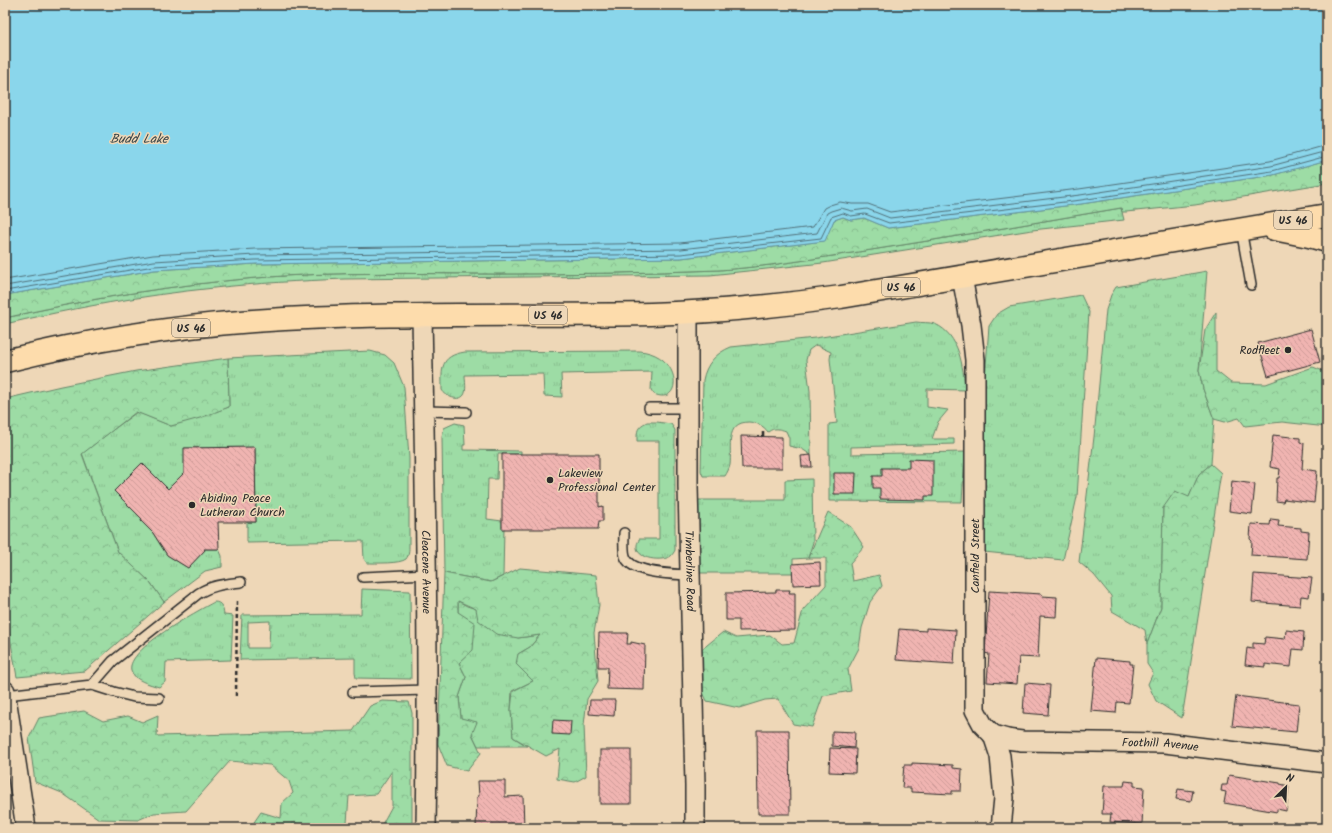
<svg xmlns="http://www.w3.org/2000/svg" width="1332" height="833" font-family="Kalam,sans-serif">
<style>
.grass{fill:url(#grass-tufts);stroke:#648468;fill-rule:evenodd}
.forest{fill:url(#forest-crowns);stroke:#648468}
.water{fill:#8ad6eb;stroke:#64929e}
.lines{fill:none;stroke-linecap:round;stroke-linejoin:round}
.shore{stroke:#516f78;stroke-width:1}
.building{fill:url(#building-back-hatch);stroke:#2b2b2b}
.service-casing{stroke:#2b2b2b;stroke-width:12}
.minor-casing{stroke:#2b2b2b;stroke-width:22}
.primary-casing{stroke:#2b2b2b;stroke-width:25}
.path{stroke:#2b2b2b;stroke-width:2.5;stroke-dasharray:4 3;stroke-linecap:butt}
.service{stroke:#eed7b7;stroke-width:9}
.minor{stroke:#eed7b7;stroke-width:19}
.primary{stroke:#fddcac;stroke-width:22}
.poi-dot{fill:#2b2b2b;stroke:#eed7b7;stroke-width:1.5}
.labels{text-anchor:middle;stroke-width:3;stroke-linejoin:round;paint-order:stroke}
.shield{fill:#eed7b7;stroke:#665f55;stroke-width:1}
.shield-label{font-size:11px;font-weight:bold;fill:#2b2b2b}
.poi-label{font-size:12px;fill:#2b2b2b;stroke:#eed7b7;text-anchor:start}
.street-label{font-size:12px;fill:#2b2b2b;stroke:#eed7b7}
.water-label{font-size:13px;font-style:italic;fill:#394548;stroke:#eed7b7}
</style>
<defs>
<pattern id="grass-tufts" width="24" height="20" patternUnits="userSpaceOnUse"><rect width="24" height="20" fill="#9ddca5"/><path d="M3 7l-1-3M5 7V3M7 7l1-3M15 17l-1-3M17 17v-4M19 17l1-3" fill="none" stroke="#87bd8e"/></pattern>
<pattern id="forest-crowns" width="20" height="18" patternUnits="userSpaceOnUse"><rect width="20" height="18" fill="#9ddca5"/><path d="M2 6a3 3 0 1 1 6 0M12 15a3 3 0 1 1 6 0" fill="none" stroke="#87bd8e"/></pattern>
<pattern id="building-back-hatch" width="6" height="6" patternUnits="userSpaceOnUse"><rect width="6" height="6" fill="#f0b4b1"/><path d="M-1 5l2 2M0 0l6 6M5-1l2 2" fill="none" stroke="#ce9b98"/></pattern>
</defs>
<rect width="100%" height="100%" fill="#eed7b7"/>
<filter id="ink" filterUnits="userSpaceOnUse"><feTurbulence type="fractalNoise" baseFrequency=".025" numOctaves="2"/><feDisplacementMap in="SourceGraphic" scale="8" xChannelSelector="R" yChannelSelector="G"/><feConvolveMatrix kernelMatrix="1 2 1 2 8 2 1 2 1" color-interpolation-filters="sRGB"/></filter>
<g filter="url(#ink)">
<!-- grass -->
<g class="grass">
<path d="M1121,208L1124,220L1032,230L823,263L710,275L344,279C300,281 257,283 214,288C144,295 74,308 5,324V318C87,299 172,285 256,278C337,271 418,274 499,274C572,274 646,273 719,270C768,267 817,258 865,251C951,238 1036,222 1121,208Z"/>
<polygon points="1207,271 1199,370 1203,389 1214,419 1211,464 1199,474 1189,497 1163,508 1161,607 1147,644 1145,630 1112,611 1111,596 1094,575 1079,562 1094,437 1106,310 1111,295 1116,287"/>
<polygon points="1081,295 1089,312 1077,497 1063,560 984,552 984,392 989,326 997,314 1009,307"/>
<path d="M916,322C922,323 929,322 935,324C960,335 963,367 965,390L927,389V407L948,410L938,422L932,439H954V444L851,447V454L965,452L962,502L829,501V424L837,423L830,359L831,352L816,345L809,350L806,360L810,391L811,455L802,449L789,446V438L786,431C780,429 774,427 768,432C763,425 757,423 749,422C724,422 732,449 730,465C729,469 727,473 725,476H703L701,471L703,380C706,364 716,353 731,347L815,338Z"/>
<path d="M370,351L385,355L394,363L404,387L409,458V547C409,551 409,555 406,559C400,564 375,563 367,563L364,559L363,541L247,543V522H256L255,448H185L184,473L168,489L142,463L114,491L142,519L141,521L153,533L167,555L188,568L205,550L204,549H219L222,556V567L205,571L164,602L150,582L118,552L82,453L137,412L171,426L229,407L228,358Z"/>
<path d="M639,351C683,354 683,407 654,394L651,390L652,372L561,374L562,397L544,396L543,374L465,375C465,380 467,391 464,395C459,402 446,397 442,390C442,369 439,356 465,352Z"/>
<path d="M647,422H657L671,424L675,430V550C675,551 672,555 671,556C663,562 635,560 637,545C637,543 639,541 639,539H659V441H637C637,430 637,427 647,422Z"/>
<polygon points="455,423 464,425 465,445 463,445 463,450 521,451 521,454 498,454 497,479 488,479 487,519 502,521 502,528 504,528 503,576 491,582 444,573 442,437 444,428"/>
<polygon points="812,479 813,542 808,558 793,559 793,573 699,573 698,500 785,500 785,480"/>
<path d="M362,589L410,591L411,679L356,678L355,673V658L240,660L242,615L361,614ZM270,621L269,648H248V622Z"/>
<polygon points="458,601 467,606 476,609 518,638 540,635 530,647 518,654 533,681 512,691 511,710 513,737 527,746 478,746 472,734 461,718 459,697 466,677 459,663 472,650 458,612"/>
<path d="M214,602C222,602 223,608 224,615L233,616L231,660L166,662L165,682L159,687C150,684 134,681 131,670C126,649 198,611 214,602Z"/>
</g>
<!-- forest -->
<g class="forest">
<path d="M1327,160V183L1195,205L1126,212H1122L1121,208C1036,222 950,238 865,251C817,258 768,267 719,270C646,273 572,274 499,274C418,274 337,271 256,278C172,285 87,299 5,318V295L154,270L256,264L681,258L824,241L834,220L843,217L851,220L864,218L888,228L1081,204L1273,175Z"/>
<polygon points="1216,312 1216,371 1231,383 1266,384 1313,367 1323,371 1327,379 1327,427 1282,422 1245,426 1239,418 1225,422 1214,419 1203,389 1199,370 1205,330"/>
<polygon points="228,358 229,407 200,418 171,426 136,412 82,454 118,552 150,582 164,602 85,671 17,677 5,609 5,399 61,386 136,371"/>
<polygon points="1211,464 1221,473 1182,718 1156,701 1148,684 1153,673 1147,664 1147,644 1161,607 1163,508 1175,491 1189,497 1199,474"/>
<polygon points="828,512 851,527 864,547 850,563 853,581 879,575 882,586 870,602 862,628 859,648 848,669 851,691 823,696 812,727 793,724 778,699 765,700 739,708 707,701 702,690 701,650 723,632 736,638 770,635 782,644 794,643 803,610 826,585 826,558 808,558"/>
<polygon points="520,568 596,575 599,605 594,633 598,681 587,699 584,725 586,776 575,782 557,779 560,749 546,756 513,737 511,710 513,691 533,681 516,664 518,654 530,647 540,635 518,638 496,634 478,620 476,609 458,601 458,612 475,623 473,650 459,663 466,677 459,697 461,718 477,722 472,734 481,753 467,771 447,766 438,744 444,573 491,582"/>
<polygon points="382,701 409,702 412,713 412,828 380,828 392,806 392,771 376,794 349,796 347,823 342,828 250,828 261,812 281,818 282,803 293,793 289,781 270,765 230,761 186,811 154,813 138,820 99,819 62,793 35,782 29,738 39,718 84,711 103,721 128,716 142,722 158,715 157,736 353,731 370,706"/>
</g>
<!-- water -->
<polygon class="water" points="5,5 1327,5 1327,160 1273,175 1081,204 888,228 864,218 851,220 843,217 834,220 825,241 681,258 256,264 154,270 5,295"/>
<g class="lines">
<!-- shore -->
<g class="shore">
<polyline points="5,280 153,255 255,249 680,243 813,227 824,208 830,205 840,202 852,204 868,204 890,212 1079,189 1270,161 1327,145"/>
<polyline points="5,286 154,261 255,255 681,249 817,233 827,213 831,211 841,208 852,211 867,209 890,218 1080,195 1271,166 1327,151"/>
<polyline points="5,291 154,266 255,260 681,254 821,238 831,217 843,213 851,216 865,214 889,223 1081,200 1272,171 1327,156"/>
</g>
</g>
<!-- building -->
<g class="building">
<polygon points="1311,329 1320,362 1268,376 1258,343"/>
<polygon points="1273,435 1300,438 1300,442 1304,443 1302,469 1317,471 1314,503 1284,499 1283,502 1276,501 1277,478 1279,478 1280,469 1270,467"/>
<polygon points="741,436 782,437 782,468 742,468"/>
<polygon points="255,447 256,522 218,522 219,549 204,549 205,550 188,568 167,555 153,533 141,521 142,519 114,491 142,463 168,489 184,473 184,448"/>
<polygon points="502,454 599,454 599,507 603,506 603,521 599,521 598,529 502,529"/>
<polygon points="811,455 812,467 802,467 801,456"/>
<polygon points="909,459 933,460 933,496 925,496 925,500 880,499 880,488 873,488 873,476 882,476 882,468 909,468"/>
<polygon points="834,473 856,473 855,494 834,494"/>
<polygon points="1232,481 1255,484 1252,514 1229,511"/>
<polygon points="1271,519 1279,520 1278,526 1301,528 1301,531 1309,532 1307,559 1251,555 1252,541 1250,539 1251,524 1270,525"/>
<polygon points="820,562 821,584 793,585 792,564"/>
<polygon points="1254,574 1312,578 1309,597 1301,596 1300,606 1252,602"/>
<polygon points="776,590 790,590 789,593 795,593 795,630 739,631 739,620 726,620 726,593 776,592"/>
<polygon points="989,591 1042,594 1042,596 1057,597 1056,617 1040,616 1038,658 1019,657 1017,684 987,682 989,654 985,653"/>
<polygon points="926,628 956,630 954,664 896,660 899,629 926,631"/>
<polygon points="1286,630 1304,632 1303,650 1293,649 1291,667 1265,664 1265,667 1245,665 1247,648 1253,649 1253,643 1264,644 1265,637 1285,639"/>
<polygon points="599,633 628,633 627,644 631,644 631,642 645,645 644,690 607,689 608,667 598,667"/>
<polygon points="1096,658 1130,661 1130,664 1133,664 1129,703 1117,702 1116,713 1091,711"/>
<polygon points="1025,683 1050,685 1048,715 1023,713"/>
<polygon points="1236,696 1299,704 1296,732 1232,726"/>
<polygon points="590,700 615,700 614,716 589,714"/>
<polygon points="553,720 571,721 570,735 552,734"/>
<polygon points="757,730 789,730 790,814 758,814"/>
<polygon points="832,731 855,732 854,748 832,746"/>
<polygon points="830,748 856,749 855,773 829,772"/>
<rect x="600" y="750" width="31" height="54"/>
<polygon points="912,763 953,765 953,768 962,769 961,791 952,791 952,794 911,792 911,788 902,788 904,765 912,765"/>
<polygon points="1229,775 1280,783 1280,784 1289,786 1286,811 1277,809 1277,812 1224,803 1226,792 1221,791 1222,785 1227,785"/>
<polygon points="478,781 505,781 505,797 523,796 524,828 476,828 477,797 479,796"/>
<polygon points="1125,781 1134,782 1134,786 1144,787 1142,824 1110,822 1111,814 1102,814 1104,786 1124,786"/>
<polygon points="1178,789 1193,791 1191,801 1176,799"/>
</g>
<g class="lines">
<!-- service casing -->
<g class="service-casing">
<g id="service">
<polyline points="1241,229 1251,285"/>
<polyline points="649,408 689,408"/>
<polyline points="424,411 466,412"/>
<path d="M624,533C624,540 623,549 625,556C630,574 674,574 689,575"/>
<polyline points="363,577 427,574"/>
<polyline points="92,685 114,692 134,697 159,698"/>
<polyline points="353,692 428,690"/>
<path d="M6,695L92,685L113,661L199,593C212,585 226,584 241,582"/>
</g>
</g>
<!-- minor casing -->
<g class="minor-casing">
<g id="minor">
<polyline points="962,277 971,325 975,360 975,710 983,725 993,735 1000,756 1004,798 1001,828"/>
<path id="s1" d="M688,313V486L695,786V828"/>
<path id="s2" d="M422,315C425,486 429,657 426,828"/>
<polyline points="5,691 26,828"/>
<path id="s3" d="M993,735L1007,739L1022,741L1165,743L1327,763"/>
</g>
</g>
<!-- primary casing -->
<g class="primary-casing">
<g id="primary">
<polyline points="1274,229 1309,236 1327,241"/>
<path d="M5,361C86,341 170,327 253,321C386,312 519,316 651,314C715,312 778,306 841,297L1327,215"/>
</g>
</g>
<!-- path -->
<g class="path">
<polyline points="763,432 763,437"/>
<polyline points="236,696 237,599"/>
</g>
<!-- service -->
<use href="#service" class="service"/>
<!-- minor -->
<use href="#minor" class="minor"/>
<!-- primary -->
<use href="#primary" class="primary"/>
</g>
</g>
<!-- markers -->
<g class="poi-dot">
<circle cx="1288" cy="350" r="4"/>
<circle cx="550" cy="480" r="4"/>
<circle cx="192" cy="505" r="4"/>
</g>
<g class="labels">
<!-- shield labels -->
<g class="shield">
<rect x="1274" y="211" width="38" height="18" rx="3"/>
<rect x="882" y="278" width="38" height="18" rx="3"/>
<rect x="529" y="306" width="38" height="18" rx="3"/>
<rect x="172" y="319" width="38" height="18" rx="3"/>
</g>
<g class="shield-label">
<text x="1293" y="224">US 46</text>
<text x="901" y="291">US 46</text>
<text x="548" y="319">US 46</text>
<text x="191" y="332">US 46</text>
</g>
<!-- poi labels -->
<g class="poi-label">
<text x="1280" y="354" text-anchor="end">Rodfleet</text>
<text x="558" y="477">Lakeview<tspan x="558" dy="14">Professional Center</tspan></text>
<text x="200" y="502">Abiding Peace<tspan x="200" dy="14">Lutheran Church</tspan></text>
</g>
<!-- street labels -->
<g class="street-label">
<text transform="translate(975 556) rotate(-90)" y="4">Canfield Street</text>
<text dy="4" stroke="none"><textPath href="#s1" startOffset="258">Timberline Road</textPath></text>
<text dy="4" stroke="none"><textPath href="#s2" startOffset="257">Cleacene Avenue</textPath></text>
<text dy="4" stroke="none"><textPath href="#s3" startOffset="168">Foothill Avenue</textPath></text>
</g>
<!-- water labels -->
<g class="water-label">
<text x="139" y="143">Budd Lake</text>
</g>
</g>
<!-- margin -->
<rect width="1332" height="833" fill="none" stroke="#eed7b7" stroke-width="20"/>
<rect x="10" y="10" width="1312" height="813" fill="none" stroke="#2b2b2b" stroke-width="1.5" filter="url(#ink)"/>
<!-- north arrow -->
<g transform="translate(1286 787) rotate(24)" stroke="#eed7b7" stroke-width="3" paint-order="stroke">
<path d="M0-3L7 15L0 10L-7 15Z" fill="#2b2b2b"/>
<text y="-6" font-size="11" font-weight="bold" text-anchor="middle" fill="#2b2b2b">N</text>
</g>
</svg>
